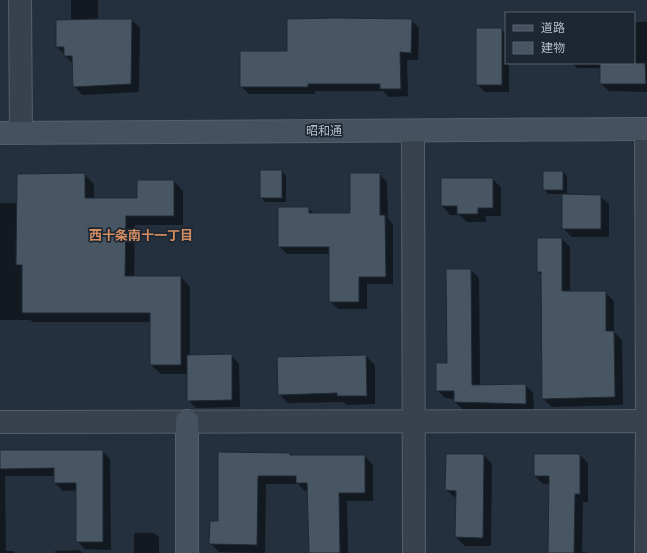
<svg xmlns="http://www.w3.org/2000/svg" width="647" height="553" font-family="'Fira Sans Condensed','Noto Sans JP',sans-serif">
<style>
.shadow{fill:#0007}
.building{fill:#485664;stroke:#1f2934}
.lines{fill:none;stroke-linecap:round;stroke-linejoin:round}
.street-casing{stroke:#56606b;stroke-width:24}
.secondary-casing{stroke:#56606b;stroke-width:24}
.street{stroke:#38424d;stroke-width:22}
.secondary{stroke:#465160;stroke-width:22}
.labels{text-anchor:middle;stroke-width:3.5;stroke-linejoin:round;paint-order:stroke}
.street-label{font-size:12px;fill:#b4bdc9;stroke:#1d2732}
.neighbourhood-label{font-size:13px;font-weight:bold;fill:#d48d63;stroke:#1d2732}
</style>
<rect width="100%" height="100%" fill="#24303d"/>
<!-- shadow -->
<g class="shadow">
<polygon points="71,0 98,0 98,20 132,20 140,28 139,92 82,95 74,86 73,64 57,47 71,21"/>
<polygon points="411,20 419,28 418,60 407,60 408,96 389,97 383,91 315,91 315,94 249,94 241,86 288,52"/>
<polygon points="634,22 647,22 647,92 609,91 601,84 601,68 577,68 572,63 634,63"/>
<polygon points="501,29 506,34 506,63 509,63 509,92 485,92 477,84"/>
<polygon points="282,171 286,176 286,202 265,202 261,197"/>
<polygon points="563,172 567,176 567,195 600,196 609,204 609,237 572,237 563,228 563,194 548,194 544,189"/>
<polygon points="84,174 94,184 94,199 138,199 138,181 174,181 183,191 183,225 135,225 134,277 181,277 190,287 190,356 231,355 239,364 240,407 196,408 188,400 188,374 161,374 151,365 151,322 33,322 30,320 0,320 0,203 18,203"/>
<polygon points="379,174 387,182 388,218 393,224 393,284 367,284 367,309 338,309 330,301 330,254 287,254 279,246 308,208 315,214 351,214"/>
<polygon points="492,179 501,187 501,216 486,216 486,222 467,222 459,215 450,215 442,206"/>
<polygon points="562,239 570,247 570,292 605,292 614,301 614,332 622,340 623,405 552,407 543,399 542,276 538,272"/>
<polygon points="471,270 479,278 480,386 525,385 533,393 534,412 463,410 455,402 455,399 445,398 437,390 448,364"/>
<polygon points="366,356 375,365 375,404 347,405 344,402 288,403 279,394 278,358"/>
<polygon points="0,451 102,451 110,459 111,550 85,549 77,541 77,490 63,491 55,483 55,476 5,476 6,551 13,551 15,553 0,553"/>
<polygon points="219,453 289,454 292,456 365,456 373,465 373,501 347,501 348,553 310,553 308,491 305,491 298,484 266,484 265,553 219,552 210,543 219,522"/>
<polygon points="484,455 492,464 491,546 465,546 456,537 457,499 446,490"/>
<polygon points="580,455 588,463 588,502 583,502 582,552 589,553 548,553 550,484 543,484 535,476"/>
<polygon points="134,533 154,533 159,537 159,553 134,553"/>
<polygon points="79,550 82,553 55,553 55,551"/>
</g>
<!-- building -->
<g class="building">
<polygon points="336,18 412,19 411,53 400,52 401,89 380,89 380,84 308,84 308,87 240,87 240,51 287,51 287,19"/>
<polygon points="98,19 132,19 131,84 73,87 72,56 64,56 64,47 56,47 56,20"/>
<rect x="476" y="28" width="26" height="57"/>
<polygon points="600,63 645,63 646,84 600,84"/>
<rect x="260" y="170" width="22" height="28"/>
<rect x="543" y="171" width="20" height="19"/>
<polygon points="85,173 85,198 137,198 137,180 174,180 174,216 126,216 125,276 181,276 181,365 150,365 150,313 22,313 22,265 16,265 17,174"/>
<polygon points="350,173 380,173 380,215 385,215 386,277 359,277 359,302 329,302 329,247 278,247 278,207 309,207 309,213 350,213"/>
<polygon points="441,178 493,178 493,208 478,208 478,214 457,214 457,206 441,206"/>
<polygon points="562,194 601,195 601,229 562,229"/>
<polygon points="537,238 562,238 562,291 606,291 606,331 614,331 615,397 542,399 541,272 537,272"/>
<polygon points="446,269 471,269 472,385 526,384 526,404 454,402 454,391 436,391 436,363 447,363"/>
<polygon points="232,354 232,400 187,401 187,355"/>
<polygon points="366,355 367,396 337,396 337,393 278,395 277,357"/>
<polygon points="0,450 103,450 103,542 76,542 76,483 54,483 54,468 0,469"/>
<polygon points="218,452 290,453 290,455 365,455 365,493 339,493 340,553 309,553 307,483 296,483 296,476 258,476 257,545 209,544 210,521 218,521"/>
<polygon points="446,454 484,454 483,538 455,537 456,491 445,490"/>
<polygon points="534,454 580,454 580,494 575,494 574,553 548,553 549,476 534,476"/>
</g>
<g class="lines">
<!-- street casing -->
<g class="street-casing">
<g id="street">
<polyline points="20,0 21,132"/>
<polyline points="646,129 647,421"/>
<polyline points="413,131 414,553"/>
<polyline points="0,422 647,421 646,553"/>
</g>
</g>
<!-- secondary casing -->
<g class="secondary-casing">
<g id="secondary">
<polyline points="0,133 647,129"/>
<polyline points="187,421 187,553"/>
</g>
</g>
<!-- street -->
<use href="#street" class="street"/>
<!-- secondary -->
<use href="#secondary" class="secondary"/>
</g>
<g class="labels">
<!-- street labels -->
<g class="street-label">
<text x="324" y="135">昭和通</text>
</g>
<!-- neighbourhood labels -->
<g class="neighbourhood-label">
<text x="141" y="240">西十条南十一丁目</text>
</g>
</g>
<!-- legend -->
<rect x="505" y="12" width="130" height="52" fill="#1d2732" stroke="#59636e"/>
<rect x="513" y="25" width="20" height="6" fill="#465160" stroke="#59636e"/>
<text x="541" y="32" font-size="12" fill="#b4bdc9">道路</text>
<rect x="513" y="42" width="20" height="12" fill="#485664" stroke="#59636e"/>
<text x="541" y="52" font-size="12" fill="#b4bdc9">建物</text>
</svg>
